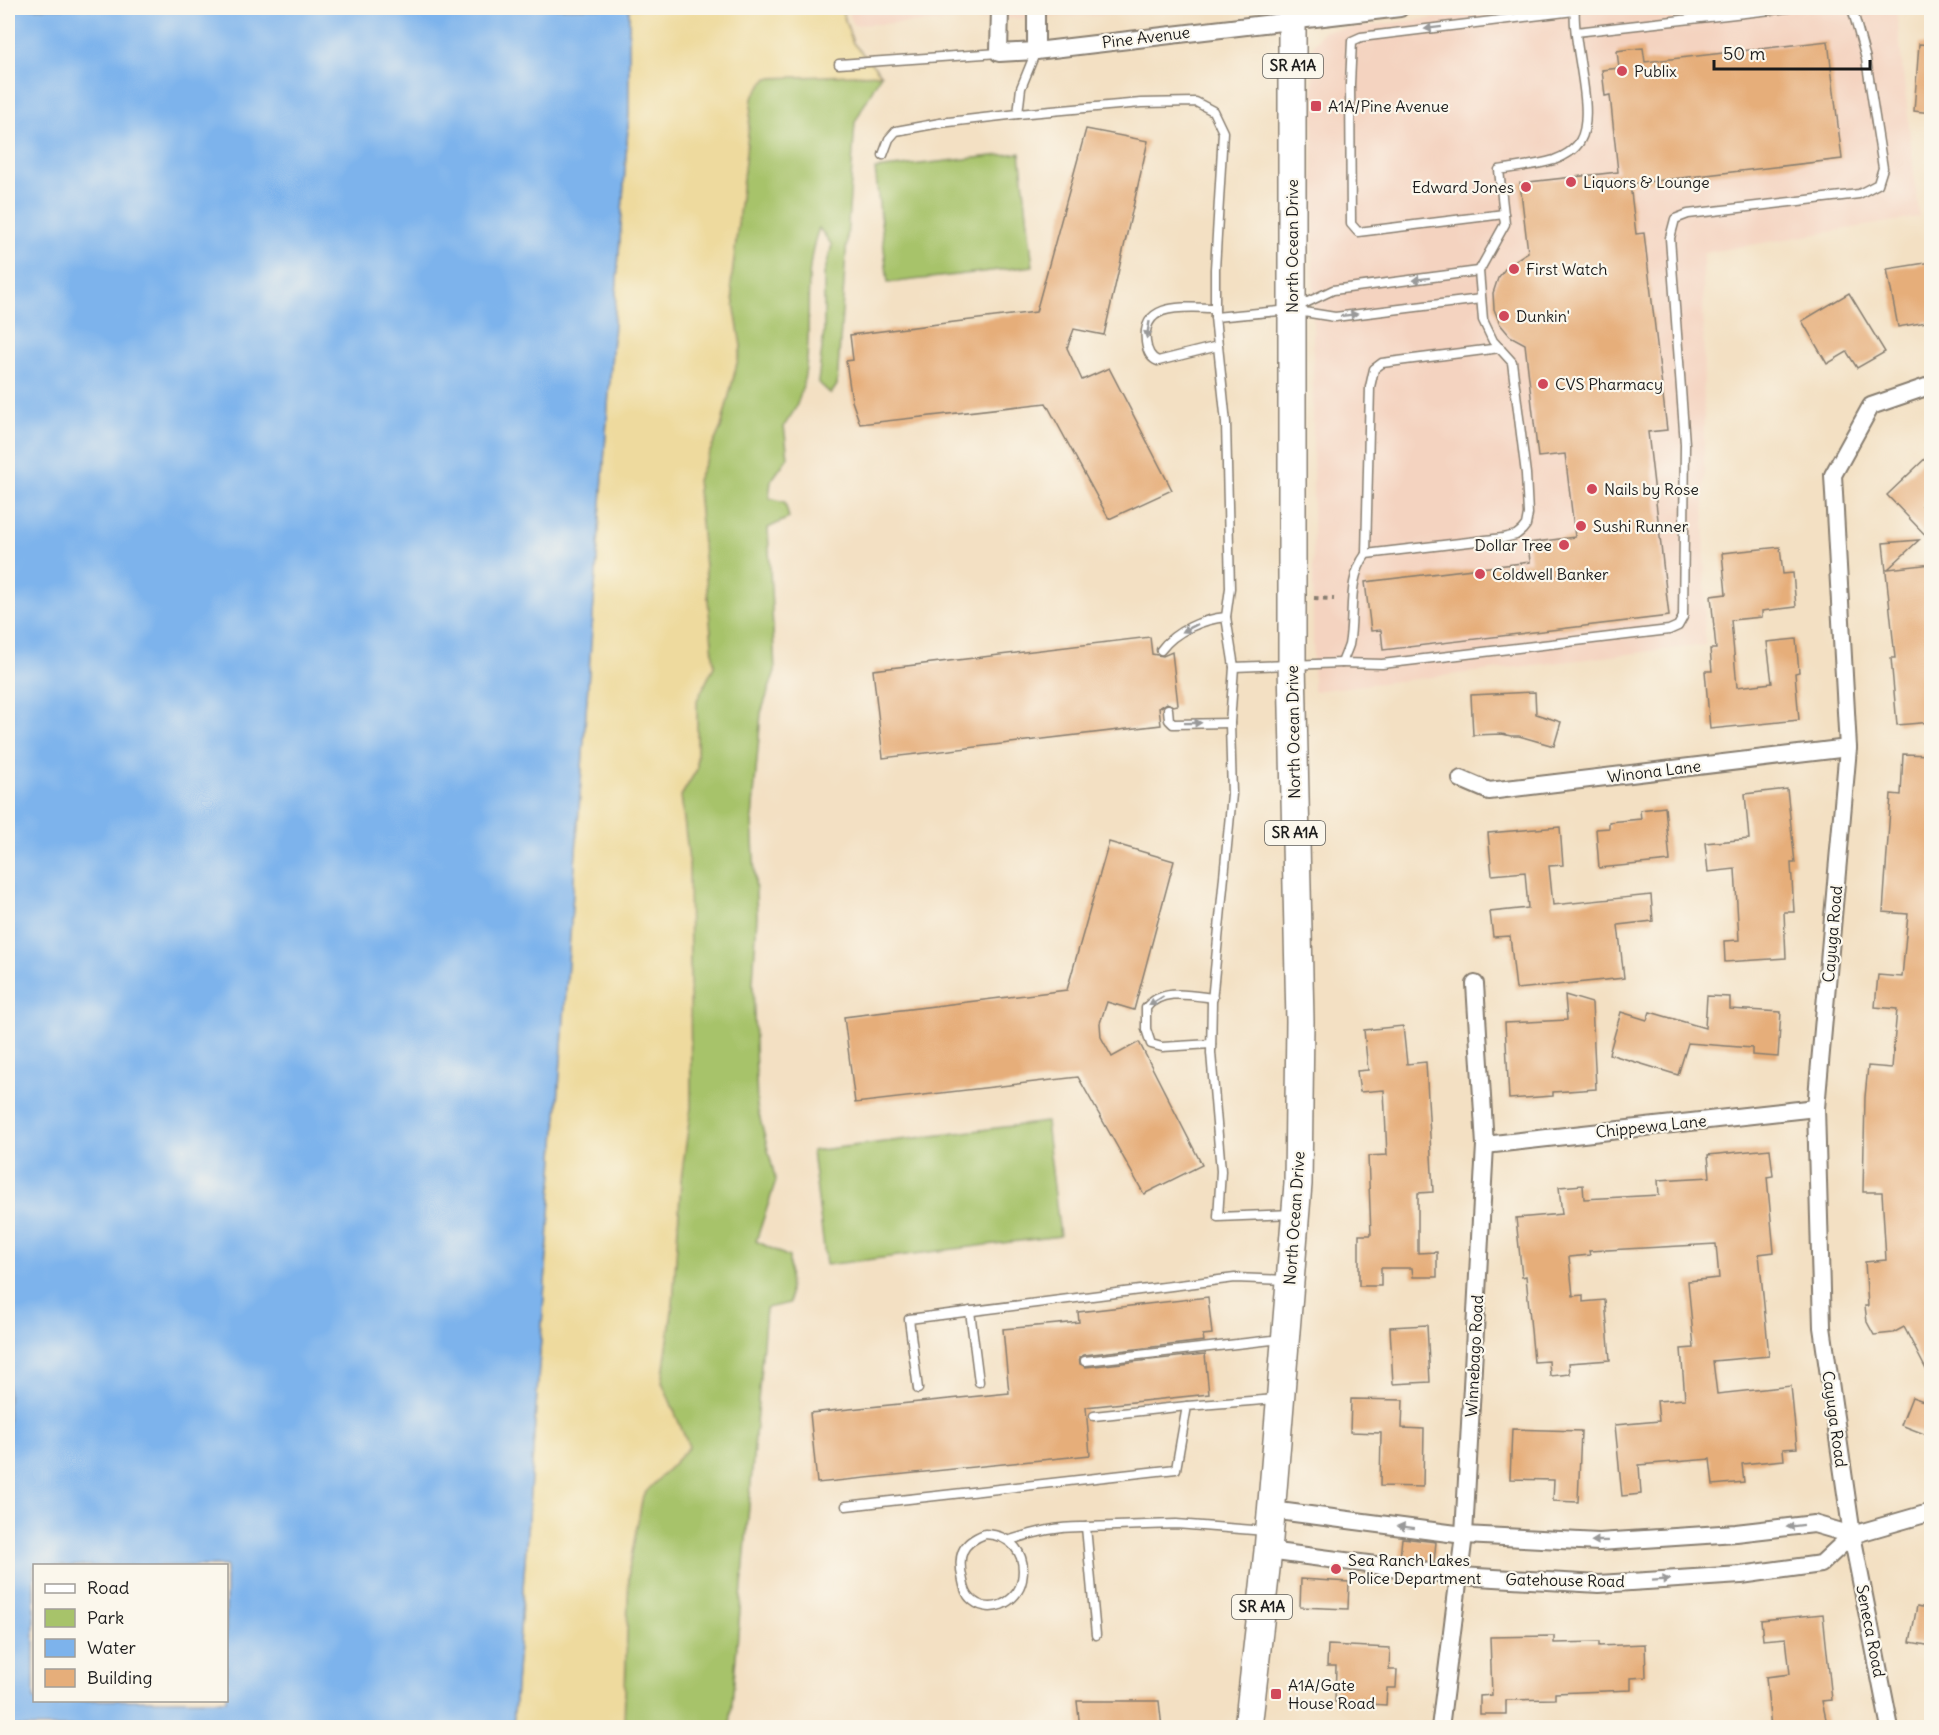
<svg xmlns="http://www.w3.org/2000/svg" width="1939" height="1735" font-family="Delius,sans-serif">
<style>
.built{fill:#f4d3c0}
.green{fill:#a7c36a;stroke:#627043;stroke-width:1.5}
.sand{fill:#eeda9e;stroke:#857b5d;stroke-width:1.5}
.water{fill:#7db3ec;stroke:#4c6884;stroke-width:1.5;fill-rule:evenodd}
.building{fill:#e6ae7a}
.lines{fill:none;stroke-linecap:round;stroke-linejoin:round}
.lane-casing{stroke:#887e70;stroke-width:11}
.street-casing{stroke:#887e70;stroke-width:20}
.primary-casing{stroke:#887e70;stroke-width:30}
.path{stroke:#887e70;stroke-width:4;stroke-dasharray:4.5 4.5;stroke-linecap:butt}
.lane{stroke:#fff;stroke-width:8}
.street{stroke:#fff;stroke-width:16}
.primary{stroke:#fff;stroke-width:27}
.oneway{fill:#999}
.poi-dot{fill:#d1495b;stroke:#fbf7ec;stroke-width:2}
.labels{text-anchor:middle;stroke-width:4.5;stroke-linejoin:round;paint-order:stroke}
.shield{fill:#fbf7ec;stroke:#5f5e5a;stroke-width:1.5}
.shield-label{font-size:15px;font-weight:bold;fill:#1c1c1c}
.street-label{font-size:16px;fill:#1c1c1c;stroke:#fbf7ec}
.poi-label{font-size:16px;fill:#1c1c1c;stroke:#fbf7ec;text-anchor:start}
</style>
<rect width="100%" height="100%" fill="#fbf7ec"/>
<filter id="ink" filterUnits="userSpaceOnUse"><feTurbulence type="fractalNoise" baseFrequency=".0167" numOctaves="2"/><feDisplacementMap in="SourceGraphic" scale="12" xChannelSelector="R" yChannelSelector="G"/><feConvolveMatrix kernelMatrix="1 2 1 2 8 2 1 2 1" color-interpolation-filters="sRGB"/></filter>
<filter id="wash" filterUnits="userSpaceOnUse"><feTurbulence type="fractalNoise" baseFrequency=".008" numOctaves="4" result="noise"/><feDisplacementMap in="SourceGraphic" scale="24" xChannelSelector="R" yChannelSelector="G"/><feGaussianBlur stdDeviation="1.35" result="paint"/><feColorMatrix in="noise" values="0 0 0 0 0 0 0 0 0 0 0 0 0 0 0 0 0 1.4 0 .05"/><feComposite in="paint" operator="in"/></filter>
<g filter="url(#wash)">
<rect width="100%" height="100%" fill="#f3e0c3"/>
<!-- built -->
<g class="built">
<polygon points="848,8 1276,8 853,25"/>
<polygon points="1521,8 1896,8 1919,217 1703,253 1705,645 1313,691 1313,46 1323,31"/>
</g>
<!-- green -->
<g class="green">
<path d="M881,74L855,122L837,385L831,394L818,382L824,331V274L832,245L819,228C797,285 820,350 796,407C793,413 788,420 784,426L788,457L771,481L769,498L785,502L789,518L768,528L775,671L761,713L752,819L757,916L753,982L757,1107L776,1181L756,1241L789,1257L790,1303L766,1308L730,1727H626L624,1722L629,1568L643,1494L689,1447L662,1382L673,1303L681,1179L691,1107L689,862L681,796L697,769V700L714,666L697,480L721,427L741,347L731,285L752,98L766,78Z"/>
<polygon points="1020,153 1033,266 888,283 875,169"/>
<polygon points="1046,1122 1060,1236 826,1265 812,1151"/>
</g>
<!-- sand -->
<polygon class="sand" points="629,8 841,8 853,43 881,74 767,78 752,98 731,285 741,347 721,427 697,480 714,666 697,700 697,769 681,796 689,862 691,1107 681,1179 673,1303 662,1382 689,1447 643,1495 629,1568 624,1722 626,1727 513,1728 629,114"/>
<!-- water -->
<path class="water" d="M8,8H629V114L513,1727H8ZM34,1566H226V1700H34Z"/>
<g id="blocks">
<!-- building -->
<g class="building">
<polygon points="1828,41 1842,159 1630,184 1636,234 1644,233 1667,430 1648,432 1669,616 1383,650 1381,630 1371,631 1365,582 1530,562 1528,543 1575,537 1565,454 1538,457 1525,344 1510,336 1500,324 1494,309 1493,293 1498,278 1508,265 1528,252 1520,183 1618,172 1610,95 1605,96 1602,70 1619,68 1617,51 1630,49 1643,48 1645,62"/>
<polygon points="1919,44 1932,45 1932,113 1914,111"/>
<polygon points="1086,129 1148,141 1104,335 1074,329 1067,348 1082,380 1109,368 1172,490 1109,519 1046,403 860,424 852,401 846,361 853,360 850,335 1036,312"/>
<polygon points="1932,262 1932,321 1898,327 1887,269"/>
<polygon points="1849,293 1885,352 1857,368 1847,352 1827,364 1802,321"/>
<polygon points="1932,452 1932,496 1922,505 1932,515 1932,542 1887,495"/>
<polygon points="1919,540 1888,569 1932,564 1932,722 1897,725 1891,658 1895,658 1883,543"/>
<polygon points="1780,547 1783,574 1793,573 1796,607 1762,611 1762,617 1731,620 1737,687 1772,683 1767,642 1796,639 1799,672 1795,673 1799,720 1710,729 1705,671 1712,671 1710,649 1716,649 1711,596 1726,594 1722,553"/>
<polygon points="1150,637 1152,654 1163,656 1172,652 1178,705 1173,706 1167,703 1159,708 1161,725 883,758 873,670"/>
<polygon points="1535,692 1536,714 1561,722 1554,746 1519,736 1511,736 1502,734 1473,735 1471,695"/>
<polygon points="1903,754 1932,755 1932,1193 1929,1193 1932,1230 1932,1381 1904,1327 1893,1333 1874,1335 1867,1322 1865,1306 1868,1306 1865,1262 1886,1260 1882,1192 1863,1192 1865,1097 1868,1066 1892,1068 1897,1009 1875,1007 1878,975 1902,977 1908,914 1883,912 1891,794 1901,795"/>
<polygon points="1787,789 1795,863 1791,863 1794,912 1784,912 1786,958 1725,962 1724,941 1739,940 1735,869 1708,872 1705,843 1749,839 1745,794"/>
<polygon points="1665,807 1670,861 1599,868 1596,829 1609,828 1609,822 1641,819 1640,810"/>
<polygon points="1560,827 1563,865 1549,866 1553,905 1651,895 1653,921 1618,925 1624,978 1516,989 1510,936 1493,937 1490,912 1528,908 1525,872 1492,875 1488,833"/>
<polygon points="1109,842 1174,861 1134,1010 1107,1002 1100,1023 1101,1037 1112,1057 1139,1042 1202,1165 1144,1194 1078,1077 855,1103 844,1017 1067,990"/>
<polygon points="1565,995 1592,1003 1596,1089 1553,1092 1553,1096 1509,1099 1505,1023 1567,1020"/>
<polygon points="1707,996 1730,997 1730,1009 1781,1012 1778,1057 1752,1055 1752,1048 1688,1043 1678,1075 1609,1054 1621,1012 1647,1020 1650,1012 1705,1028"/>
<polygon points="1403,1026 1407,1064 1426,1062 1433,1192 1418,1193 1418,1253 1437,1252 1437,1277 1413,1277 1412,1268 1381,1268 1381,1286 1359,1286 1359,1235 1371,1235 1368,1156 1387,1155 1384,1090 1360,1092 1357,1071 1368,1070 1364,1030"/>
<polygon points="1770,1149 1773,1176 1767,1177 1774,1252 1759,1254 1769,1356 1713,1361 1717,1394 1791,1386 1797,1448 1783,1449 1784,1460 1742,1464 1744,1482 1713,1485 1710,1459 1639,1465 1641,1494 1622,1496 1615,1425 1659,1421 1657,1401 1685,1399 1681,1349 1694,1348 1688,1281 1719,1278 1716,1244 1589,1251 1590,1255 1569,1257 1573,1296 1583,1295 1583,1302 1605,1300 1610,1360 1569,1363 1570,1374 1550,1376 1549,1361 1534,1362 1526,1276 1522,1277 1516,1218 1562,1214 1559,1187 1583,1185 1584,1199 1659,1195 1658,1180 1710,1177 1708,1155"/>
<polygon points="1208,1297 1212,1334 1203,1335 1204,1341 1084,1355 1079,1358 1080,1364 1086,1367 1205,1354 1209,1394 1086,1407 1090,1455 817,1483 810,1413 1009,1393 1003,1329 1079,1322 1078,1312"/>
<polygon points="1427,1325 1430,1382 1393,1384 1390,1327"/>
<polygon points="1912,1397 1932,1404 1932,1437 1901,1425"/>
<polygon points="1351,1399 1403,1400 1402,1428 1424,1429 1423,1487 1380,1486 1381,1433 1350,1432"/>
<polygon points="1512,1429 1581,1431 1578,1502 1553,1501 1554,1480 1510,1479"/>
<polygon points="1402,1538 1436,1542 1434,1562 1400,1558"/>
<polygon points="1301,1579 1349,1582 1348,1609 1300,1607"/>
<polygon points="1917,1606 1932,1609 1932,1646 1910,1642"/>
<polygon points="1823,1614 1832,1700 1822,1701 1828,1728 1771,1728 1766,1677 1790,1674 1786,1638 1763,1640 1761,1620"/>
<polygon points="1554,1636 1554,1643 1599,1642 1599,1646 1645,1644 1646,1677 1631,1678 1631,1690 1555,1693 1555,1699 1506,1700 1506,1714 1480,1714 1480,1696 1492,1695 1490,1637"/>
<polygon points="1328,1645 1390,1648 1389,1670 1397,1670 1396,1688 1387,1688 1386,1705 1335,1702 1336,1666 1327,1666"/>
<polygon points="1077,1701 1159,1701 1162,1728 1080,1728"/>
</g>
</g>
</g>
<g filter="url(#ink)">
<use href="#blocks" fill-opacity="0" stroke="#887e70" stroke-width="1.5"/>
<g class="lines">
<!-- lane casing -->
<g class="lane-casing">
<g id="lane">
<path d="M1575,8C1571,42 1597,113 1580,141C1575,150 1563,157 1554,160C1537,165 1517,167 1499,170L1505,224L1479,271L1483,320L1493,341L1512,362L1526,474L1528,514L1526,525L1522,530L1516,535L1503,538L1366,554C1346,581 1355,614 1349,645C1347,651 1344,657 1342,663L1382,664L1669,630L1678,626L1683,617L1685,444L1670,238L1675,219L1688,214L1859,194L1878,184L1883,168L1866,59L1852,8"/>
<polyline points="1576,32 1788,8"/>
<polyline points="1036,51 1021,88 1018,114 1141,103 1196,102 1213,111 1223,132 1215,269 1215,317"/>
<polyline points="839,64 999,53"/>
<polyline points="883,155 889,139 896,131 940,123 1018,114"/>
<polyline points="1504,214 1358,232 1351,224 1350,84 1352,41 1361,37 1574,11"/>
<path d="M1215,308C1188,308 1141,300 1146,342C1147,350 1150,358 1158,361L1218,346"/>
<polyline points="1295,308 1333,290 1479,271"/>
<polyline points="1366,554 1370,387 1374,369 1382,363 1500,348"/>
<path d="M1161,650C1175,631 1203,619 1226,617"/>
<polyline points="1342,663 1234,667 1226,617 1230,588 1226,423 1215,317 1291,310 1335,317 1481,299"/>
<polyline points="1234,667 1230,723 1232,794 1212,1001 1211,1053 1221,1171 1218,1217 1293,1214"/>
<polyline points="1168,709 1169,720 1173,724 1230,723"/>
<path d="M1211,1044L1162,1047L1151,1044L1146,1029V1008C1161,988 1190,995 1213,998"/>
<polyline points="970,1311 979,1382"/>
<polyline points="1085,1361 1282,1339"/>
<polyline points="918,1389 909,1319 1235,1278 1287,1280"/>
<polyline points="1094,1416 1187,1406"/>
<polyline points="846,1506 1176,1469 1187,1406 1276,1399"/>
<path d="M985,1534C1011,1535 1027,1553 1022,1580C1018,1603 988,1617 970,1598C965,1593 964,1586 963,1581C957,1556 961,1543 985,1534Z"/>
<path d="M1010,1540C1036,1532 1059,1526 1086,1527"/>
<polyline points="1096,1635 1086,1527 1176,1524 1266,1531"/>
</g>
</g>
<!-- street casing -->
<g class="street-casing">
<g id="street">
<polyline points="1000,8 999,53 1036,51 1400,8"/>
<polyline points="1036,8 1036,51"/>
<polyline points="1461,779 1489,791 1848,748"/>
<polyline points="1485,1145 1816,1108"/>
<polyline points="1271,1510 1464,1535 1599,1542 1736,1533 1814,1524 1852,1535"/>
<polyline points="1268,1551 1460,1576 1599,1584 1741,1575 1821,1564 1852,1535 1932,1512"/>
<polyline points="1440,1728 1464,1535 1485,1145 1475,984"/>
<polyline points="1890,1728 1852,1535 1822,1327 1816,1108 1848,748 1833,475 1871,406 1932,385"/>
</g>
</g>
<!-- primary casing -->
<g class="primary-casing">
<polyline id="primary" points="1248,1728 1268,1551 1298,1184 1300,1021 1292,664 1292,8"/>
</g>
<!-- path -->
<polyline class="path" points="1314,598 1334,599"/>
<!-- lane -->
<use href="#lane" class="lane"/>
<!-- street -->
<use href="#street" class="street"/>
<!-- primary -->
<use href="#primary" class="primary"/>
</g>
<!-- one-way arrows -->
<defs><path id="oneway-solid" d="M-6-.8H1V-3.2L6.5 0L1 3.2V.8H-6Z" transform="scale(1.5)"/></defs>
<g class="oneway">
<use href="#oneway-solid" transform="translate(1433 28) rotate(173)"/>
<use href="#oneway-solid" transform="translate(1421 279) rotate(173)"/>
<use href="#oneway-solid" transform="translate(1349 315) rotate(-7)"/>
<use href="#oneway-solid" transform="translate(1148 330) rotate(100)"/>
<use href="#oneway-solid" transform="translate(1190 628) rotate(153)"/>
<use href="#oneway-solid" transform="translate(1193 723) rotate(-1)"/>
<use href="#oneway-solid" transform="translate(1156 1001) rotate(149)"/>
<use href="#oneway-solid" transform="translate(1795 1526) rotate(173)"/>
<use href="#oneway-solid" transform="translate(1406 1527) rotate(-173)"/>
<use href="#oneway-solid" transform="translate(1600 1541) rotate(179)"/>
<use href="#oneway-solid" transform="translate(1661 1580) rotate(-4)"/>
</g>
</g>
<!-- markers -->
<g class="poi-dot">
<circle cx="1622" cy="71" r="6"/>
<rect x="1310" y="100" width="12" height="12" rx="3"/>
<circle cx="1571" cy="182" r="6"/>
<circle cx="1526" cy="187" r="6"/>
<circle cx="1514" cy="269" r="6"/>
<circle cx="1504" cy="316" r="6"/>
<circle cx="1543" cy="384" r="6"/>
<circle cx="1592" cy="489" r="6"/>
<circle cx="1581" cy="526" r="6"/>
<circle cx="1564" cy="545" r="6"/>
<circle cx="1480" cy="574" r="6"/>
<circle cx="1336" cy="1569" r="6"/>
<rect x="1270" y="1688" width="12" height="12" rx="3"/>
</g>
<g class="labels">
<!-- shield labels -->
<g class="shield">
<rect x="1263" y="54" width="60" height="24" rx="4.5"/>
<rect x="1265" y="821" width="60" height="24" rx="4.5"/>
<rect x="1232" y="1595" width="60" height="24" rx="4.5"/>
</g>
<g class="shield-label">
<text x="1293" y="71">SR A1A</text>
<text x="1295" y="838">SR A1A</text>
<text x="1262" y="1612">SR A1A</text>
</g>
<!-- street labels -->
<g class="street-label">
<text transform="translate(1146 37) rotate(-7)" y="6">Pine Avenue</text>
<text transform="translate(1292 246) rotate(-90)" y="6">North Ocean Drive</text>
<text transform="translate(1293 732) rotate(-91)" y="6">North Ocean Drive</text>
<text transform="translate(1654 771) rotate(-7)" y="6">Winona Lane</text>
<text transform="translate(1832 934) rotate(-85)" y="6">Cayuga Road</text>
<text transform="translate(1651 1126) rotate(-6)" y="6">Chippewa Lane</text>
<text transform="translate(1294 1218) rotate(-86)" y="6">North Ocean Drive</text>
<text transform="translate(1474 1356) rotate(-87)" y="6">Winnebago Road</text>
<text transform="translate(1835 1419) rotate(82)" y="6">Cayuga Road</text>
<text transform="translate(1565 1580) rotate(1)" y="6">Gatehouse Road</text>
<text transform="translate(1871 1631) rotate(79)" y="6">Seneca Road</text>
</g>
<!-- poi labels -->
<g class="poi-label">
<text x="1634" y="77">Publix</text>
<text x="1328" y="112">A1A/Pine Avenue</text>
<text x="1583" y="188">Liquors &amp; Lounge</text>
<text x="1514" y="193" text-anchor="end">Edward Jones</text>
<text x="1526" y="275">First Watch</text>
<text x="1516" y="322">Dunkin'</text>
<text x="1555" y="390">CVS Pharmacy</text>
<text x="1604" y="495">Nails by Rose</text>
<text x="1593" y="532">Sushi Runner</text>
<text x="1552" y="551" text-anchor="end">Dollar Tree</text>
<text x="1492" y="580">Coldwell Banker</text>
<text x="1348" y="1566">Sea Ranch Lakes<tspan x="1348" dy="18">Police Department</tspan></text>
<text x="1288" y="1691">A1A/Gate<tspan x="1288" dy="18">House Road</tspan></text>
</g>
</g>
<!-- margin -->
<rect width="1939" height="1735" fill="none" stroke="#fbf7ec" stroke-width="30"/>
<!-- legend -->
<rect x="33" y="1564" width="195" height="138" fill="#fbf7ec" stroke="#a29f99" stroke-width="1.5"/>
<rect x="45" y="1584" width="30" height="9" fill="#ffffff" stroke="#a29f99" stroke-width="1.5"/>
<text x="87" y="1594" font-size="18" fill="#1c1c1c">Road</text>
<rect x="45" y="1609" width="30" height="18" fill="#a7c36a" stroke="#a29f99" stroke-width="1.5"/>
<text x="87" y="1624" font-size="18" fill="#1c1c1c">Park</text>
<rect x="45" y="1639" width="30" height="18" fill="#7db3ec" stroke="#a29f99" stroke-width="1.5"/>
<text x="87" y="1654" font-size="18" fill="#1c1c1c">Water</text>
<rect x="45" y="1669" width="30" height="18" fill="#e6ae7a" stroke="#a29f99" stroke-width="1.5"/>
<text x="87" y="1684" font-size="18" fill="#1c1c1c">Building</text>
<!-- scale -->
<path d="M1714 60v9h156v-9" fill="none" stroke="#1c1c1c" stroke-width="3"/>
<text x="1723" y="60" font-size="18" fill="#1c1c1c" stroke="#fbf7ec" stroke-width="4.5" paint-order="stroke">50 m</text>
</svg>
